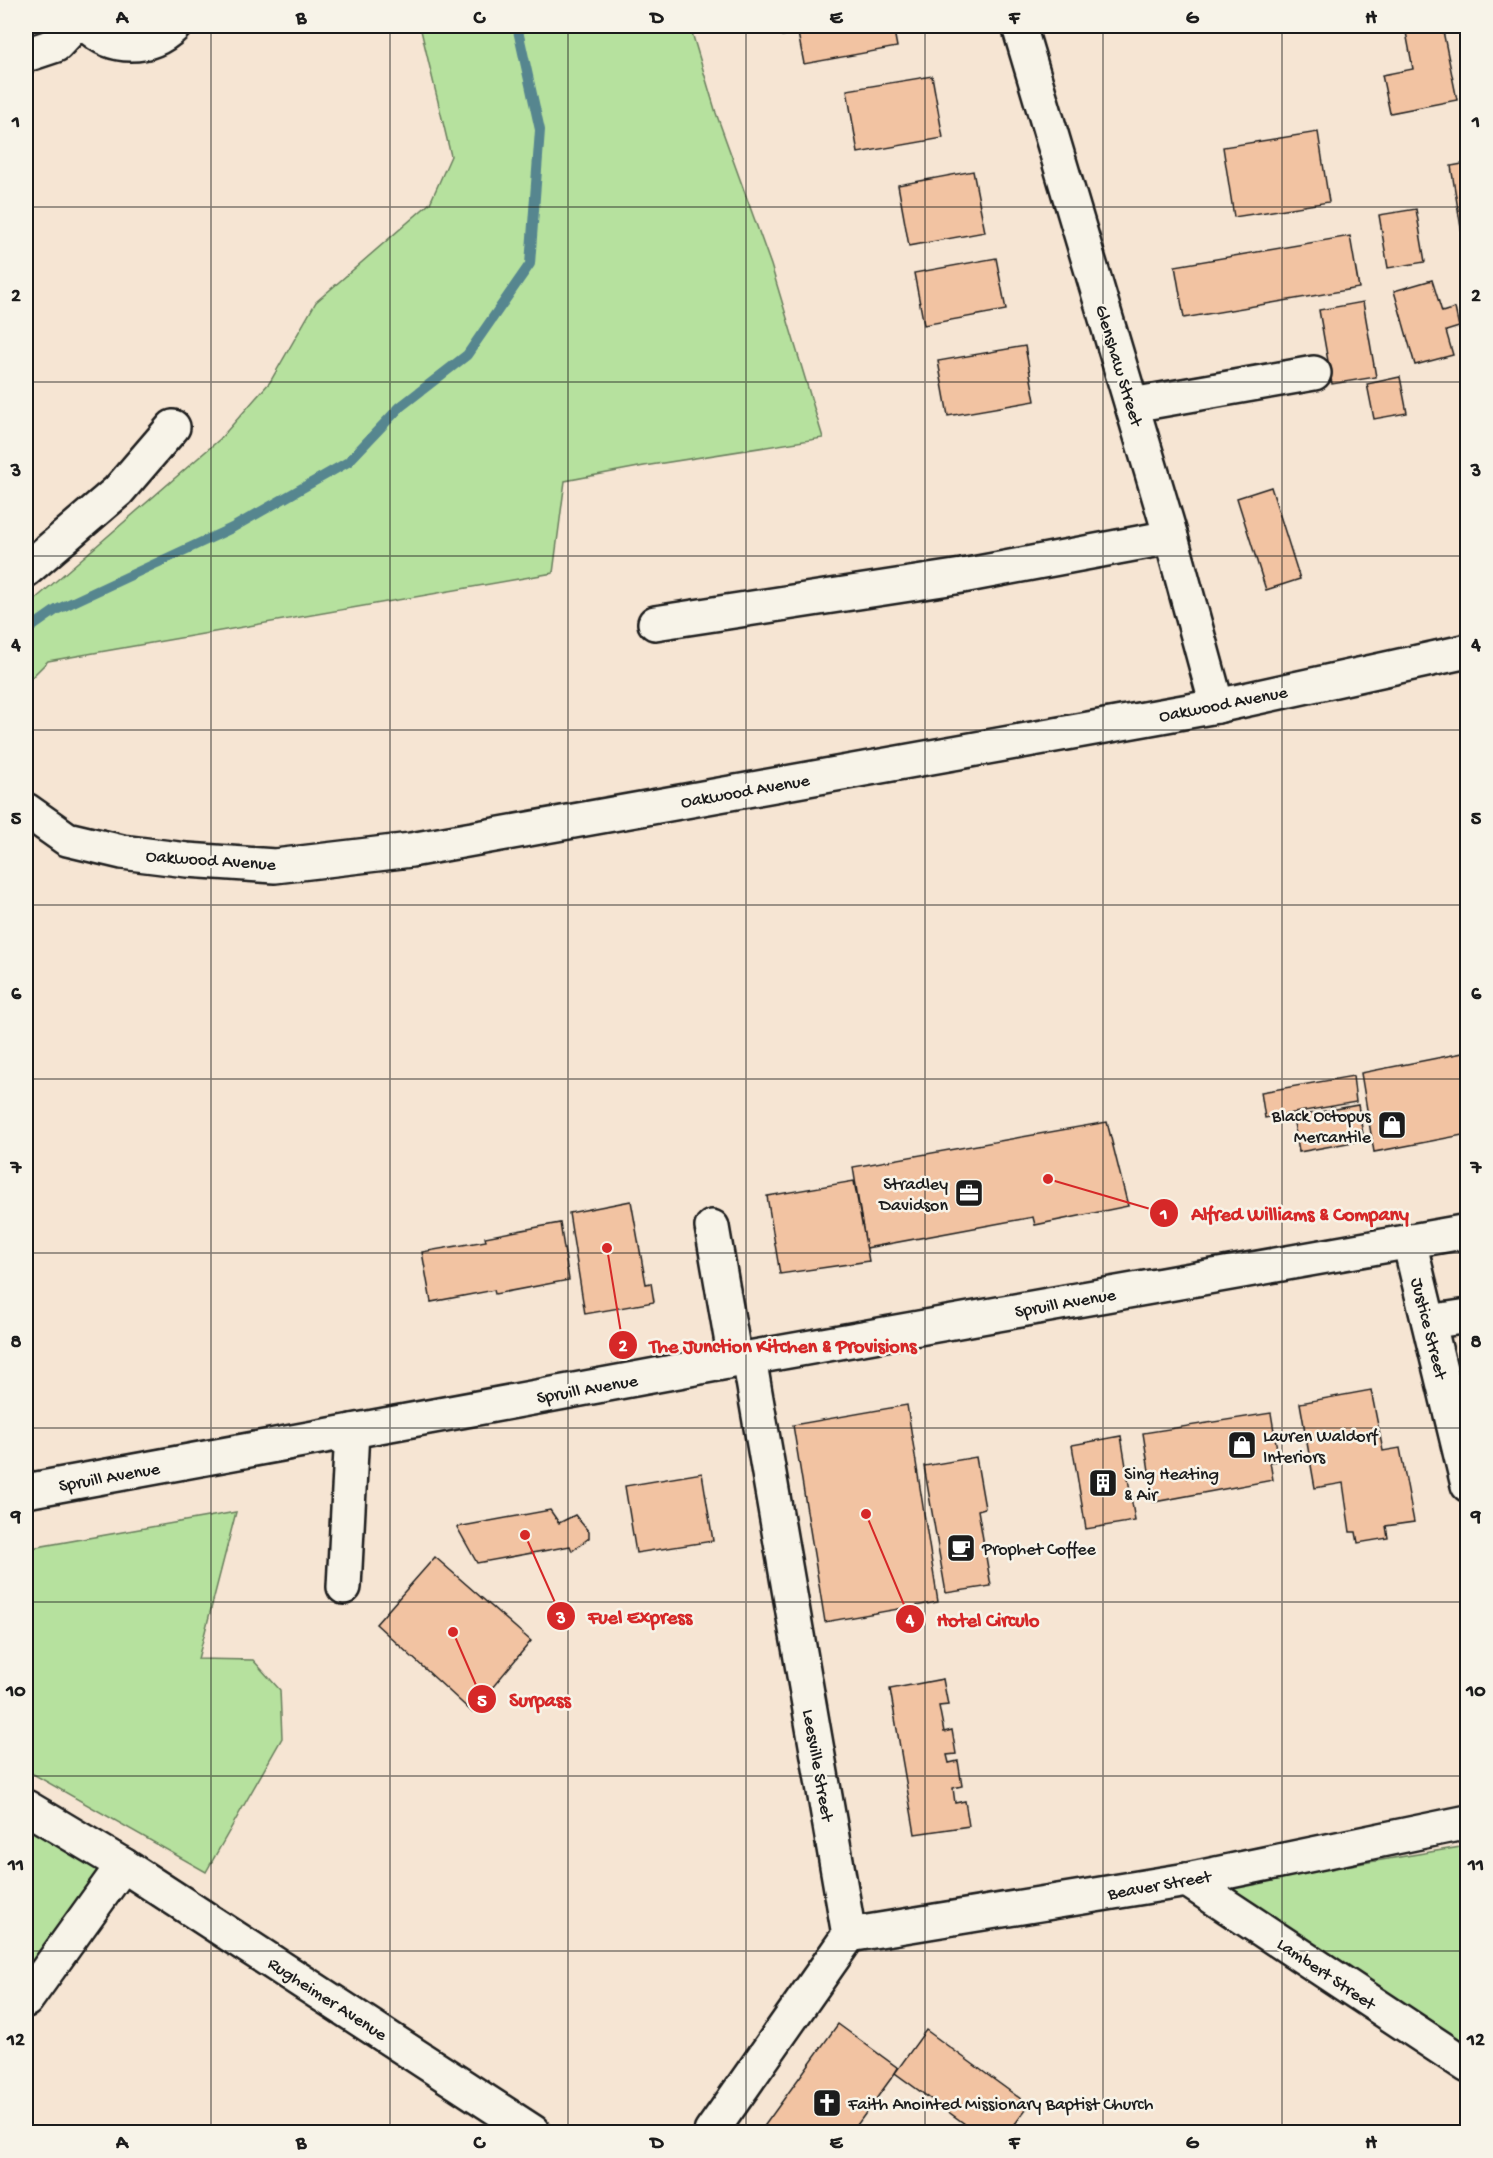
<svg xmlns="http://www.w3.org/2000/svg" width="1493" height="2158" font-family="'Gochi Hand',sans-serif">
<style>
.green{fill:#b6e19e;stroke:#697e5d;stroke-width:1.5}
.lines{fill:none;stroke-linecap:round;stroke-linejoin:round}
.stream{stroke:#57868f;stroke-width:10}
.building{fill:#f2c3a2;stroke:#1c1c1c;stroke-width:1.5}
.minor-casing{stroke:#1c1c1c;stroke-width:38}
.minor{stroke:#f7f3e8;stroke-width:33}
.grid{fill:none;stroke:#1c1c1c;stroke-width:1.5;stroke-opacity:0.55}
.labels{text-anchor:middle;stroke-width:5;stroke-linejoin:round;paint-order:stroke}
.street-label{font-size:18px;fill:#1c1c1c;stroke:#f7f3e8}
.poi-label{font-size:18px;fill:#1c1c1c;stroke:#f7f3e8;text-anchor:start}
.leader{fill:none;stroke:#d62828;stroke-width:2}
.callout-dot{fill:#d62828;stroke:#f7f3e8;stroke-width:2}
.mark-label{font-size:18px;text-anchor:middle;font-weight:bold;fill:#fff}
.callout-label{font-size:20px;text-anchor:middle;font-weight:bold;fill:#d62828;stroke:#f7f3e8;stroke-width:5;stroke-linejoin:round;paint-order:stroke}
.neatline{fill:none;stroke:#1c1c1c;stroke-width:2}
.grid-label{font-size:20px;text-anchor:middle;font-weight:bold;fill:#1c1c1c}
</style>
<rect width="100%" height="100%" fill="#f6e5d3"/>
<filter id="ink" filterUnits="userSpaceOnUse"><feTurbulence type="fractalNoise" baseFrequency=".0167" numOctaves="2"/><feDisplacementMap in="SourceGraphic" scale="12" xChannelSelector="R" yChannelSelector="G"/><feConvolveMatrix kernelMatrix="1 2 1 2 8 2 1 2 1" color-interpolation-filters="sRGB"/></filter>
<g filter="url(#ink)">
<!-- green -->
<g class="green">
<polygon points="420,26 690,26 716,113 771,265 823,438 644,466 565,481 553,573 48,661 26,683 26,607 220,439 270,382 316,302 430,203 451,156"/>
<polygon points="236,1512 198,1659 253,1660 280,1690 282,1738 206,1872 26,1770 26,1549"/>
<polygon points="26,1809 120,1865 26,1997"/>
<polygon points="1467,1846 1467,2056 1223,1886"/>
</g>
<g class="lines">
<!-- stream -->
<polyline class="stream" points="26,631 56,610 232,528 348,462 400,407 467,355 530,264 540,130 517,26"/>
</g>
<!-- building -->
<g class="building">
<polygon points="780,26 893,26 897,47 804,64 798,33 782,36"/>
<polygon points="1413,26 1442,26 1457,100 1390,113 1382,75 1413,69 1405,27"/>
<polygon points="932,76 943,138 858,153 847,90"/>
<polygon points="1318,132 1329,202 1234,217 1223,147"/>
<polygon points="1468,163 1468,239 1463,240 1451,166"/>
<polygon points="973,171 985,232 909,246 898,185"/>
<polygon points="1416,209 1425,262 1388,268 1379,215"/>
<polygon points="1350,236 1359,288 1184,318 1175,266"/>
<polygon points="996,258 1006,310 924,325 914,273"/>
<polygon points="1432,280 1442,312 1455,308 1459,327 1446,331 1453,355 1415,365 1394,291"/>
<polygon points="1363,302 1376,377 1332,384 1319,310"/>
<polygon points="1025,346 1035,401 948,416 938,361"/>
<polygon points="1400,377 1407,413 1374,419 1367,384"/>
<polygon points="1271,487 1300,579 1266,590 1237,498"/>
<polygon points="1468,1052 1468,1134 1374,1152 1361,1073"/>
<polygon points="1353,1076 1356,1102 1265,1118 1261,1092"/>
<polygon points="1358,1105 1364,1140 1299,1152 1293,1117"/>
<polygon points="1107,1122 1128,1206 1035,1225 1033,1217 866,1248 853,1167"/>
<polygon points="854,1181 869,1261 780,1274 767,1196"/>
<polygon points="631,1201 646,1284 651,1283 654,1302 585,1314 569,1213"/>
<polygon points="560,1223 569,1280 495,1294 494,1290 431,1302 422,1252 486,1241 485,1237"/>
<polygon points="1371,1390 1383,1451 1400,1448 1414,1522 1386,1526 1388,1538 1358,1543 1356,1532 1350,1532 1343,1483 1315,1488 1300,1403"/>
<polygon points="907,1405 938,1602 825,1622 793,1425"/>
<polygon points="1271,1413 1279,1461 1270,1462 1273,1480 1154,1502 1143,1433"/>
<polygon points="1121,1436 1135,1521 1086,1529 1072,1445"/>
<polygon points="976,1457 985,1508 978,1510 991,1586 946,1593 924,1466"/>
<polygon points="702,1473 713,1541 636,1553 625,1486"/>
<polygon points="550,1510 559,1523 575,1515 589,1532 589,1538 572,1551 570,1546 477,1563 457,1527"/>
<polygon points="435,1557 531,1641 472,1712 376,1624"/>
<polygon points="943,1679 948,1705 939,1706 944,1732 952,1730 956,1754 947,1755 949,1763 958,1761 962,1786 953,1788 955,1803 965,1801 969,1826 915,1834 890,1689"/>
<polygon points="838,2024 898,2068 895,2073 852,2132 760,2132"/>
<polygon points="926,2030 1029,2105 1009,2132 976,2132 895,2073"/>
</g>
<g class="lines">
<!-- minor casing -->
<g class="minor-casing">
<g id="minor">
<path d="M88,26C113,50 149,50 174,26"/>
<polyline points="1019,26 1171,537 1217,706"/>
<polyline points="26,55 56,45 74,26"/>
<polyline points="1132,405 1314,373"/>
<polyline points="26,570 118,491 173,427"/>
<polyline points="655,623 962,576 1171,537"/>
<polyline points="26,810 67,839 122,852 187,860 275,866 411,850 1217,706 1468,651"/>
<polyline points="712,1227 735,1360"/>
<polyline points="1409,1241 1468,1485"/>
<polyline points="1429,1322 1468,1316"/>
<polyline points="26,1491 749,1358 1468,1231"/>
<polyline points="344,1587 352,1431"/>
<polyline points="26,1807 123,1865 533,2132"/>
<polyline points="1187,1880 1468,2066"/>
<polyline points="849,1935 1187,1880 1468,1822"/>
<polyline points="26,2000 123,1865"/>
<polyline points="711,2132 849,1935 749,1358"/>
</g>
</g>
<!-- minor -->
<use href="#minor" class="minor"/>
</g>
</g>
<!-- grid -->
<path class="grid" d="M211,26V2132M390,26V2132M568,26V2132M746,26V2132M925,26V2132M1103,26V2132M1282,26V2132M26,207H1468M26,382H1468M26,556H1468M26,730H1468M26,905H1468M26,1079H1468M26,1253H1468M26,1428H1468M26,1602H1468M26,1776H1468M26,1951H1468"/>
<!-- icons -->
<defs>
<g id="shop-square" transform="scale(1.5)"><rect x="-9" y="-9" width="18" height="18" rx="4" fill="#1c1c1c" stroke="#f7f3e8"/><path d="M-5-2.5h2.3a2.7 3.5 0 0 1 5.4 0H5L5.5 6h-11ZM-1.5-2.5h3a1.5 2.3 0 0 0-3 0Z" fill="#fff"/></g>
<g id="office-square" transform="scale(1.5)"><rect x="-9" y="-9" width="18" height="18" rx="4" fill="#1c1c1c" stroke="#f7f3e8"/><path d="M-6-3h4V-5.5h4V-3h4V5H-6ZM-1-4.5V-3h2v-1.5ZM-6 0V1H6V0Z" fill="#fff"/></g>
<g id="building-square" transform="scale(1.5)"><rect x="-9" y="-9" width="18" height="18" rx="4" fill="#1c1c1c" stroke="#f7f3e8"/><path d="M-4-6H4V6H1V3H-1V6H-4ZM-2.5-4.3h1.7v1.8h-1.7ZM.8-4.3h1.7v1.8H.8ZM-2.5-1h1.7V.8h-1.7ZM.8-1h1.7V.8H.8Z" fill="#fff"/></g>
<g id="cafe-square" transform="scale(1.5)"><rect x="-9" y="-9" width="18" height="18" rx="4" fill="#1c1c1c" stroke="#f7f3e8"/><path d="M-5.5-4.5H6V0H3Q3 3.5 0 3.5H-2.5Q-5.5 3.5-5.5 0ZM3-3.2v2h1.7v-2ZM-6 4.5H4V6H-6Z" fill="#fff"/></g>
<g id="church-square" transform="scale(1.5)"><rect x="-9" y="-9" width="18" height="18" rx="4" fill="#1c1c1c" stroke="#f7f3e8"/><path d="M-1.2-6h2.4v3.5h3.3v2.4h-3.3V6h-2.4V-.1h-3.3v-2.4h3.3Z" fill="#fff"/></g>
</defs>
<g fill-rule="evenodd">
<use href="#shop-square" x="1392" y="1125"/>
<use href="#office-square" x="969" y="1193"/>
<use href="#shop-square" x="1242" y="1445"/>
<use href="#building-square" x="1103" y="1483"/>
<use href="#cafe-square" x="961" y="1548"/>
<use href="#church-square" x="827" y="2103"/>
</g>
<g class="labels">
<!-- street labels -->
<g class="street-label">
<text transform="translate(1120 365) rotate(73)" y="6">Glenshaw Street</text>
<text transform="translate(1223 703) rotate(-11)" y="6">Oakwood Avenue</text>
<text transform="translate(745 790) rotate(-10)" y="6">Oakwood Avenue</text>
<text transform="translate(211 859) rotate(4)" y="6">Oakwood Avenue</text>
<text transform="translate(1065 1302) rotate(-10)" y="6">Spruill Avenue</text>
<text transform="translate(1430 1328) rotate(76)" y="6">Justice Street</text>
<text transform="translate(587 1388) rotate(-10)" y="6">Spruill Avenue</text>
<text transform="translate(109 1476) rotate(-10)" y="6">Spruill Avenue</text>
<text transform="translate(819 1765) rotate(80)" y="6">Leesville Street</text>
<text transform="translate(1159 1884) rotate(-10)" y="6">Beaver Street</text>
<text transform="translate(1327 1973) rotate(34)" y="6">Lambert Street</text>
<text transform="translate(328 1998) rotate(33)" y="6">Rugheimer Avenue</text>
</g>
<!-- poi labels -->
<g class="poi-label">
<text x="1371" y="1121" text-anchor="end">Black Octopus<tspan x="1371" dy="21">Mercantile</tspan></text>
<text x="948" y="1189" text-anchor="end">Stradley<tspan x="948" dy="21">Davidson</tspan></text>
<text x="1263" y="1441">Lauren Waldorf<tspan x="1263" dy="21">Interiors</tspan></text>
<text x="1124" y="1479">Sing Heating<tspan x="1124" dy="21">&amp; Air</tspan></text>
<text x="982" y="1554">Prophet Coffee</text>
<text x="848" y="2109">Faith Anointed Missionary Baptist Church</text>
</g>
</g>
<!-- callouts -->
<path class="leader" d="M1048 1179L1164 1213M607 1248L623 1345M525 1535L561 1616M866 1514L910 1619M453 1632L482 1699"/>
<g class="callout-dot">
<circle cx="1048" cy="1179" r="6"/>
<circle cx="607" cy="1248" r="6"/>
<circle cx="525" cy="1535" r="6"/>
<circle cx="866" cy="1514" r="6"/>
<circle cx="453" cy="1632" r="6"/>
<circle cx="1164" cy="1213" r="15"/>
<circle cx="623" cy="1345" r="15"/>
<circle cx="561" cy="1616" r="15"/>
<circle cx="910" cy="1619" r="15"/>
<circle cx="482" cy="1699" r="15"/>
</g>
<g class="mark-label">
<text x="1164" y="1219">1</text>
<text x="623" y="1351">2</text>
<text x="561" y="1623">3</text>
<text x="910" y="1625">4</text>
<text x="482" y="1706">5</text>
</g>
<g class="callout-label">
<text x="1300" y="1220">Alfred Williams &amp; Company</text>
<text x="783" y="1352">The Junction Kitchen &amp; Provisions</text>
<text x="640" y="1623">Fuel Express</text>
<text x="988" y="1626">Hotel Circulo</text>
<text x="540" y="1706">Surpass</text>
</g>
<!-- margin -->
<rect width="1493" height="2158" fill="none" stroke="#f7f3e8" stroke-width="66"/>
<rect x="33" y="33" width="1427" height="2092" class="neatline"/>
<g class="grid-label">
<text x="122" y="23">A</text>
<text x="301" y="23">B</text>
<text x="479" y="23">C</text>
<text x="657" y="23">D</text>
<text x="836" y="23">E</text>
<text x="1014" y="23">F</text>
<text x="1192" y="23">G</text>
<text x="1371" y="23">H</text>
<text x="16" y="127">1</text>
<text x="1476" y="127">1</text>
<text x="16" y="301">2</text>
<text x="1476" y="301">2</text>
<text x="16" y="476">3</text>
<text x="1476" y="476">3</text>
<text x="16" y="650">4</text>
<text x="1476" y="650">4</text>
<text x="16" y="824">5</text>
<text x="1476" y="824">5</text>
<text x="16" y="999">6</text>
<text x="1476" y="999">6</text>
<text x="16" y="1173">7</text>
<text x="1476" y="1173">7</text>
<text x="16" y="1347">8</text>
<text x="1476" y="1347">8</text>
<text x="16" y="1522">9</text>
<text x="1476" y="1522">9</text>
<text x="16" y="1696">10</text>
<text x="1476" y="1696">10</text>
<text x="16" y="1870">11</text>
<text x="1476" y="1870">11</text>
<text x="16" y="2045">12</text>
<text x="1476" y="2045">12</text>
<text x="122" y="2148">A</text>
<text x="301" y="2148">B</text>
<text x="479" y="2148">C</text>
<text x="657" y="2148">D</text>
<text x="836" y="2148">E</text>
<text x="1014" y="2148">F</text>
<text x="1192" y="2148">G</text>
<text x="1371" y="2148">H</text>
</g>
</svg>
